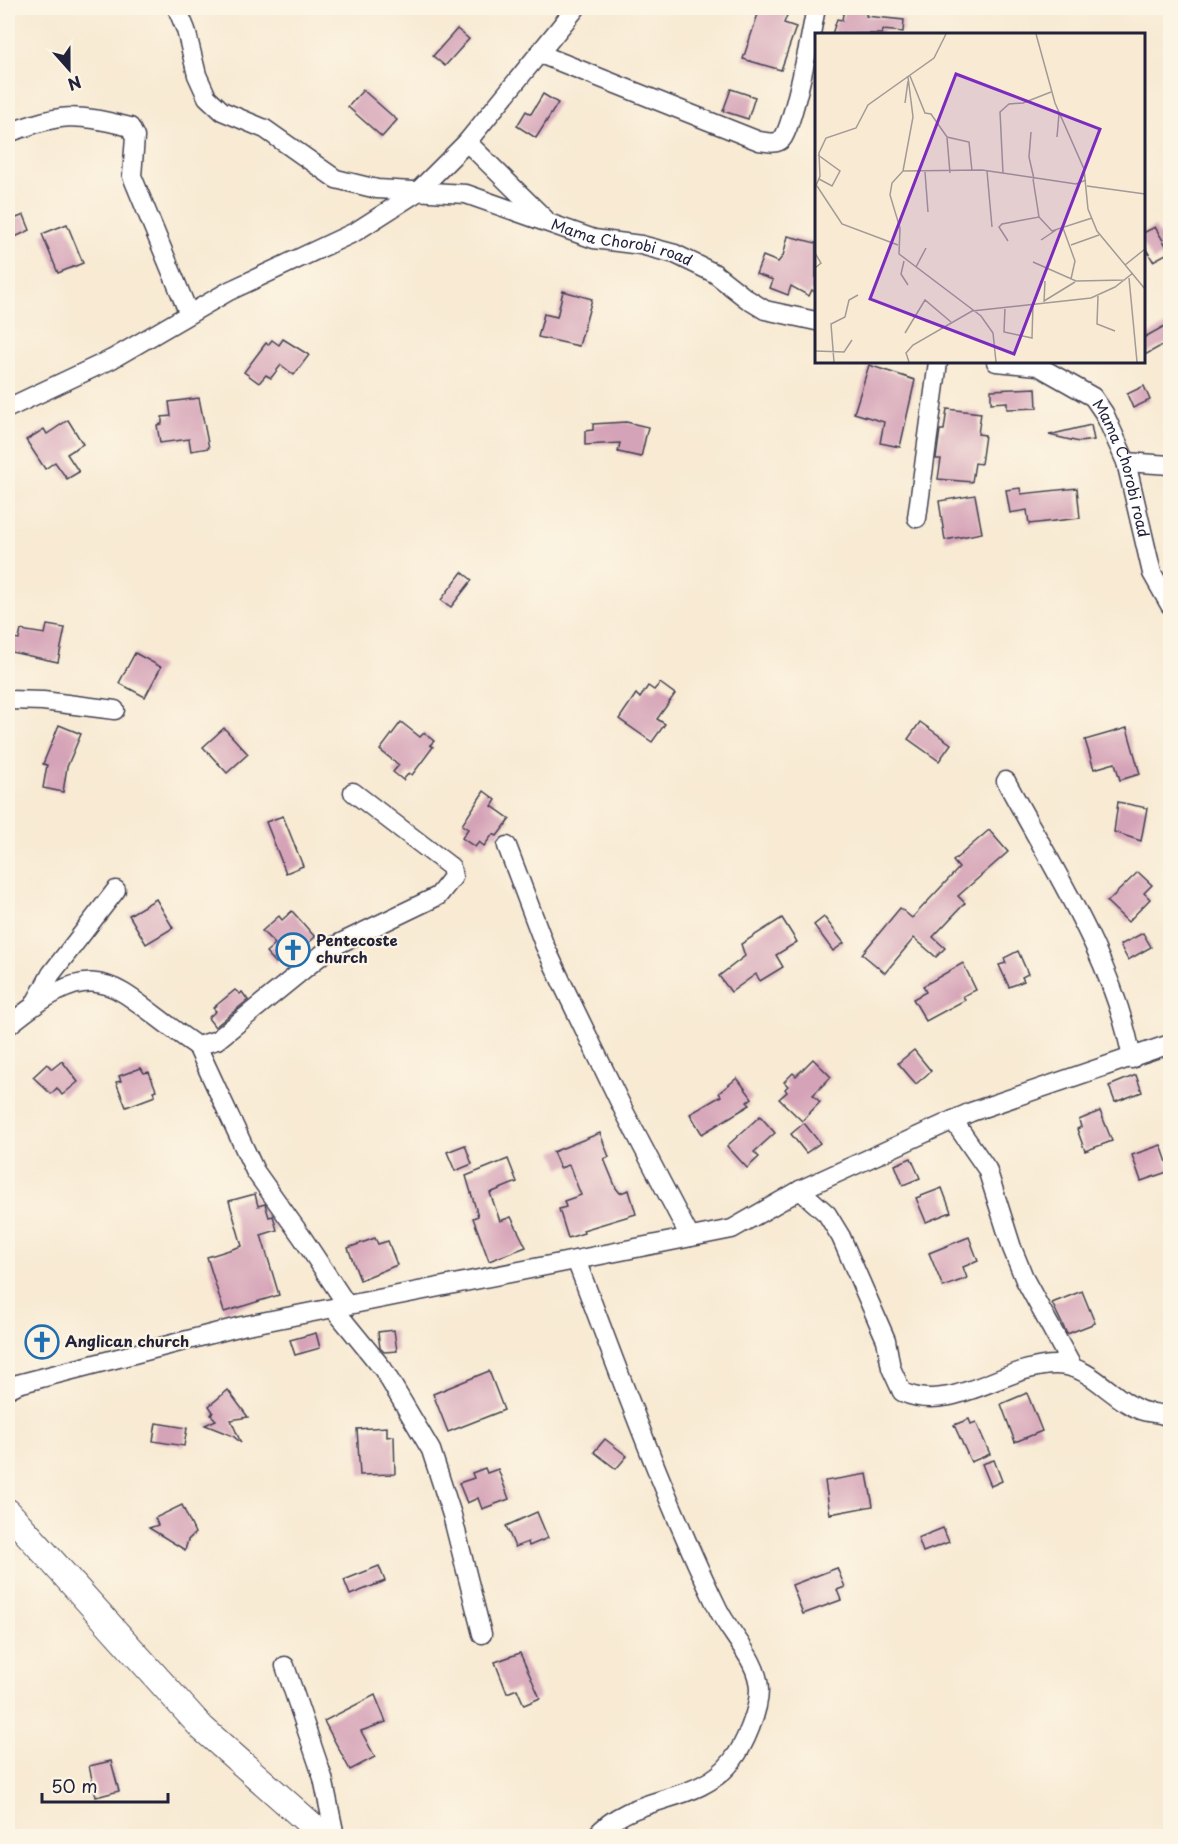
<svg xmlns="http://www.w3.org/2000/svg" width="1178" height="1844" font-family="'Playpen Sans',sans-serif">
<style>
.building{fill:#d5a3b7}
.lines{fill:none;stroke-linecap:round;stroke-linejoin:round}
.street-casing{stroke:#424052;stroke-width:21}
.secondary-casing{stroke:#424052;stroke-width:28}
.street{stroke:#fff;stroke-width:18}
.secondary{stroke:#fff;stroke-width:26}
.labels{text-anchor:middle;stroke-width:4.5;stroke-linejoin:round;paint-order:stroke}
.street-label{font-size:15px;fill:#22223b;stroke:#fcf5e5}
.poi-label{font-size:15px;font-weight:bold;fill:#22223b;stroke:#fcf5e5;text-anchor:start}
.inset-road{fill:none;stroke:#a29a96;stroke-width:1.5}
.view{fill:#7b2cbf;fill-opacity:0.15;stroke:#7b2cbf;stroke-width:3}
.inset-edge{fill:none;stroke:#22223b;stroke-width:3}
</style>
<rect width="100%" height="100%" fill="#fcf5e5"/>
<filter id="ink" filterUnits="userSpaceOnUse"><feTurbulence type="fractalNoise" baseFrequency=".0167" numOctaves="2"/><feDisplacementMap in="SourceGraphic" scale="12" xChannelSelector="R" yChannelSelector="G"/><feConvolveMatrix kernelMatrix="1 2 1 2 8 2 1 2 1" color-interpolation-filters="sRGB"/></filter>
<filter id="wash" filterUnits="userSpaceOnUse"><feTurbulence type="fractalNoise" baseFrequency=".008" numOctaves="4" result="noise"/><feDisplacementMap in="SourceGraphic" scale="24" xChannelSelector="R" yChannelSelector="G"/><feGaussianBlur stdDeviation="1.35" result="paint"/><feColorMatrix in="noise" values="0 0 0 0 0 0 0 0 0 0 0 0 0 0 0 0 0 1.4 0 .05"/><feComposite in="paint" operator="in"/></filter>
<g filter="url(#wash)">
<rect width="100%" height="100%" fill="#f8ead3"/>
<g id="blocks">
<!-- building -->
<g class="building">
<polygon points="760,8 790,8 784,23 796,27 781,70 743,59"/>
<polygon points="844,8 867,8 866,16 904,20 903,32 883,30 882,34 832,34 837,19 842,20"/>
<polygon points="457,29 469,39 445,66 433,56"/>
<polygon points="731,89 755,97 748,119 723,111"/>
<polygon points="363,90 397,120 382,137 348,107"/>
<polygon points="543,94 558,103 536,138 517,126 526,111 531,114"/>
<polygon points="24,215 30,230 15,237 9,221"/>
<polygon points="67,224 83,263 58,273 42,234"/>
<polygon points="1155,227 1170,252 1153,261 1143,244 1143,233"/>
<polygon points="788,236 816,243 816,293 812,290 809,296 791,286 788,295 770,288 773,280 756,274 763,256 778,262 783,256"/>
<polygon points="563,291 592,299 579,346 538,337 544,314 557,317"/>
<polygon points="1170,323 1170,341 1143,356 1143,338"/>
<polygon points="283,339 309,355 294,375 281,365 271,378 266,375 259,383 244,372 266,343 268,345 272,340 279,345"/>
<polygon points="869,365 915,380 900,447 880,443 884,422 854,413"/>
<polygon points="1144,386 1150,400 1133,408 1127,394"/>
<polygon points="1036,388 1037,408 1007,409 1007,402 991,403 991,390"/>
<polygon points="199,398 209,448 191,451 189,439 160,443 157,425 162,424 162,417 171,416 169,402"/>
<polygon points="947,409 981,413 978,434 985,435 981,464 975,463 972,482 938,479 941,459 936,459 940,430 944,430"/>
<polygon points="68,420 83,444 67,454 79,472 67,479 55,462 45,469 26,440 44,429 47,434"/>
<polygon points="626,422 648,427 641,457 618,452 620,443 585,445 585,431 593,430 593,424"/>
<polygon points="1091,425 1094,440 1079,442 1049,435"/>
<polygon points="1020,488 1021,494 1077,488 1080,518 1029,524 1027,510 1010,513 1006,490"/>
<polygon points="975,495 982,533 945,540 939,501"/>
<polygon points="462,572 472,580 451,607 441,600"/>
<polygon points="47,625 65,628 58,662 11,652 13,638 19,639 21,630 45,634"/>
<polygon points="135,653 161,667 145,697 119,683"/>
<polygon points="660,683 675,694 657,719 665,724 652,742 619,719 636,694 640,698 648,686 654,690"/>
<polygon points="401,722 420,737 424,733 434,741 430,745 433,747 412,775 409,773 403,780 393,772 399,765 380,750"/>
<polygon points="920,722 951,744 939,761 908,739"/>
<polygon points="59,725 81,734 67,767 63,792 43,788 47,765 43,764"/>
<polygon points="224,728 248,754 227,773 203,747"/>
<polygon points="1127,728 1140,774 1120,780 1115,763 1094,769 1085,740"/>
<polygon points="484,791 496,800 492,806 510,819 497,836 493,834 484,846 479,842 475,847 462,838 468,829 462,825"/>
<polygon points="1118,802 1147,808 1141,841 1114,832"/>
<polygon points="283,816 303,866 286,873 266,822"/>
<polygon points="989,830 1008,852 958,896 965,903 933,937 945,948 936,957 914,938 885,973 862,954 900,908 912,918 959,868 953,861"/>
<polygon points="1138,872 1152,885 1144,893 1150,899 1128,922 1107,902"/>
<polygon points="156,899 173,928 146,944 129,915"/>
<polygon points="292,911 315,937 303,948 298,943 276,963 266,952 275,944 262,931 279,916 282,920"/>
<polygon points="824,917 844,943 833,951 814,925"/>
<polygon points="782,918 797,942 776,955 783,967 760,981 756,974 731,992 719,976 745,956 741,944"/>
<polygon points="1143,933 1151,947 1128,960 1120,945"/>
<polygon points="1018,951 1028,974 1022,977 1024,981 1009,987 999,965 1006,963 1004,958"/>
<polygon points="963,963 976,990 963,996 965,1000 926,1021 913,999 926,992 923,986"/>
<polygon points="235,990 240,994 242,992 248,1000 215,1027 208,1018 216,1011 213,1008"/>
<polygon points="914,1050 931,1071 916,1084 898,1063"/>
<polygon points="813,1059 831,1077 813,1095 820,1102 802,1121 779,1099 787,1092 785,1089 788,1086 784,1082 793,1073 796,1076"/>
<polygon points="62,1061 78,1082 62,1095 57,1088 51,1094 33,1077 47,1064 52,1069"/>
<polygon points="141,1068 144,1073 149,1072 156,1090 153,1091 155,1096 126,1107 116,1082 121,1081 119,1076"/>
<polygon points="1136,1075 1142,1092 1115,1102 1109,1086"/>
<polygon points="737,1078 752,1098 747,1102 750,1105 702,1134 690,1114 721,1096 719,1093"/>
<polygon points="1100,1111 1112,1141 1085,1151 1077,1129 1081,1127 1079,1120"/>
<polygon points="760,1116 775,1133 754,1152 759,1157 747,1168 727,1146"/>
<polygon points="804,1123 820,1143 806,1153 791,1134"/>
<polygon points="600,1133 609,1157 604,1159 616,1188 620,1193 629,1190 636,1214 583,1230 584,1233 568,1238 559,1209 566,1207 564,1201 581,1195 569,1165 560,1168 553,1152"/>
<polygon points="465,1145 472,1164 455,1171 447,1152"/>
<polygon points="1161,1145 1170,1171 1141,1181 1132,1155"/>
<polygon points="911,1158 920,1178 903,1185 895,1165"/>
<polygon points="508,1159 517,1182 490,1193 500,1221 511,1217 526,1247 489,1261 473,1218 478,1216 466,1176"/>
<polygon points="942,1188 951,1212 926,1222 916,1198"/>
<polygon points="255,1194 258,1206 265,1204 269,1217 273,1216 277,1230 261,1235 279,1295 224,1312 207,1257 242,1246 229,1201"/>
<polygon points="969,1237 978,1261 963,1267 967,1278 943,1287 929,1253"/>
<polygon points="375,1238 378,1244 388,1241 397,1265 360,1280 348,1248"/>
<polygon points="1082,1291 1095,1323 1067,1334 1052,1303"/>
<polygon points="394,1330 397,1351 384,1352 380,1348 378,1332"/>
<polygon points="316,1333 320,1348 295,1355 290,1340"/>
<polygon points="489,1371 504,1410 448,1432 433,1394"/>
<polygon points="228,1390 248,1417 231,1420 241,1443 233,1436 205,1425 216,1420 211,1415 213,1412 209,1406"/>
<polygon points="1027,1393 1042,1431 1015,1442 1001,1404"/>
<polygon points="969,1419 971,1424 976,1422 990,1454 971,1462 954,1425"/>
<polygon points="156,1423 187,1428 184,1446 153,1441"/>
<polygon points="387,1427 387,1437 394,1436 395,1474 360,1475 357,1429"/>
<polygon points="605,1439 627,1456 616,1469 594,1452"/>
<polygon points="994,1460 1002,1481 991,1486 982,1464"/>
<polygon points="485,1468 487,1473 498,1469 509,1499 482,1509 478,1498 467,1503 459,1483 474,1478 472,1473"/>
<polygon points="867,1474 873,1506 830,1514 825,1481"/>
<polygon points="182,1505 195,1533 188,1540 185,1550 149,1528 158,1525 155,1518"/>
<polygon points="537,1512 548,1538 529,1546 528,1542 515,1547 506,1526"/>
<polygon points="943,1528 949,1542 923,1552 918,1538"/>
<polygon points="379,1566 385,1581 350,1595 344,1580"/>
<polygon points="837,1568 845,1587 837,1590 841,1600 803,1614 792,1585"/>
<polygon points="520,1653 540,1698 524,1705 517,1689 507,1693 495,1662"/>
<polygon points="375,1695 386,1722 361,1731 375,1757 350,1770 324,1721"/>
<polygon points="111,1761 119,1791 96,1797 89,1766"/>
</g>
</g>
</g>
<g filter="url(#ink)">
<use href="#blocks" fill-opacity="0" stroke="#424052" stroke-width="1.5"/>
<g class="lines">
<!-- street casing -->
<g class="street-casing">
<g id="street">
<path id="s1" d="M177,8L186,30L197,75L207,97L222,111L265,129L336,179L377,189L466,194L594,239L641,245L675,254L714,273L747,299L765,310L816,321"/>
<path d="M540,54L759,141C767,142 776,145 782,139C793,127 812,30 816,8"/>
<path d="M8,133C64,113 72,113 130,127L135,137L132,176L189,314"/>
<polyline points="467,142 545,219"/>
<path id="s2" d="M996,362L1038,366L1093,397L1104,413L1126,462L1152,573L1170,605"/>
<polyline points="8,408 112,359 229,291 355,232 416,193 467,142 576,8"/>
<polyline points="1126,462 1170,465"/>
<polyline points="917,518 938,362"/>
<polyline points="8,700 43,701 115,710"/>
<path d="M1006,781C1053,869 1114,960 1132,1059"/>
<polyline points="507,846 544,944 562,983 625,1113 690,1237"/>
<polyline points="35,1003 51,974 116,890"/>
<path d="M8,1026C103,947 112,989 197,1046L217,1040L330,948L438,896L453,877L451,867L353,792"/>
<polyline points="197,1046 255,1171 302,1237 347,1305"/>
<polyline points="953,1120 987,1169 1012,1248 1025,1280 1073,1368"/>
<path d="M800,1190L827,1214L841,1237L886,1340L891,1368L902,1392C953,1415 1004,1365 1056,1365C1091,1365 1110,1398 1140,1410C1150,1414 1161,1412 1170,1418"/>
<path d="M576,1260C621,1377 663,1496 718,1609C730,1634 759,1661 759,1690C759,1710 745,1745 732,1761C698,1806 631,1793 596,1836"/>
<polyline points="334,1309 383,1369 431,1450 452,1515 482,1634"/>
<polyline points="8,1389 18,1384 242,1326 732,1229 800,1190 971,1112 1170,1044"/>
<polyline points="285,1666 323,1778 335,1836"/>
</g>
</g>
<!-- secondary casing -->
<g class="secondary-casing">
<polyline id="secondary" points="8,1512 202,1728 324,1836"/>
</g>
<!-- street -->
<use href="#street" class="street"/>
<!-- secondary -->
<use href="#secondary" class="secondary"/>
</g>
</g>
<!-- icons -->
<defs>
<g id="church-ring" transform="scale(1.725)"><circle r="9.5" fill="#fcf5e5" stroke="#1f6fb2" stroke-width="1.5"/><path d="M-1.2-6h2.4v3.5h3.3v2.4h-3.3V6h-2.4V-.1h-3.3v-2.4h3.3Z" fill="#1f6fb2"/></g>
</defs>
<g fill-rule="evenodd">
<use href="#church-ring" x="293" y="950"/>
<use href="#church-ring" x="42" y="1342"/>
</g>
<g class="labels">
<!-- street labels -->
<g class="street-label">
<text dy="5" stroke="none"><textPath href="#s1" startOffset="543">Mama Chorobi road</textPath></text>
<text dy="5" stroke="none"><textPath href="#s2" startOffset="183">Mama Chorobi road</textPath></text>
</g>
<!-- poi labels -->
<g class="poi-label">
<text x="316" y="946">Pentecoste<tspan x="316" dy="17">church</tspan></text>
<text x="65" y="1347">Anglican church</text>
</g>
</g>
<!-- overview -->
<g transform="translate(815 33)">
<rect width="330" height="330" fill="#f8ead3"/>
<path class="inset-road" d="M221,1L240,70L269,136L273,176L282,198L330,256M95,43L110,80L116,81L132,104L154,109L157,138M93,44L98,84L88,138L77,150L75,162L85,195L84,221L166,283L178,300L181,329M90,70L93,48M216,99L214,124L219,146M242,104L244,81M132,105L135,140M3,122L25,138L17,153L4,146M88,138L167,137L261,151L271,147M172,138L177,194M110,139L113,179M188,140L185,79L194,71L208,70L236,59M218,146L224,184M2,153L27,191L83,212M272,153L330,161M0,155L5,143L4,120L11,105L41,95L53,72L119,25L131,1M248,195L260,228L256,246M226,207L241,197M193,208L184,194L187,191L224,184L237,198L277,185M256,212L284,202M0,220L6,230L0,235M89,228L86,241L93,252M218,229L261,248L310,247M310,232L330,216M101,234L111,215M314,245L322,329M283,263L282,291L300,298M229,268L260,249M229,269L230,248M190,274L189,299L217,305L218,271M90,300L110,267L136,289M0,318L29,319L37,307M19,329L16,291L30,284L34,267L43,262M94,329L91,320L98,312L157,278L276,265L300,254L318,240"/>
<path class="view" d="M141,41L285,96L199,321L55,266Z"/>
<rect width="330" height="330" class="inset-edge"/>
</g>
<!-- margin -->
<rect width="1178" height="1844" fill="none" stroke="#fcf5e5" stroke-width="30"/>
<!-- north arrow -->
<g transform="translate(69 69) rotate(159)" stroke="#fcf5e5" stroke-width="4.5" paint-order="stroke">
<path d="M0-4.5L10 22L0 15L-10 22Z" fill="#22223b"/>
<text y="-9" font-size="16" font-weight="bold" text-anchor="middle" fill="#22223b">N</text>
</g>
<!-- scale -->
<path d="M42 1793v9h126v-9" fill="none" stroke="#22223b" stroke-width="3"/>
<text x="51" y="1793" font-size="18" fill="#22223b" stroke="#fcf5e5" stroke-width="4.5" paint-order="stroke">50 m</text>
</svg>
